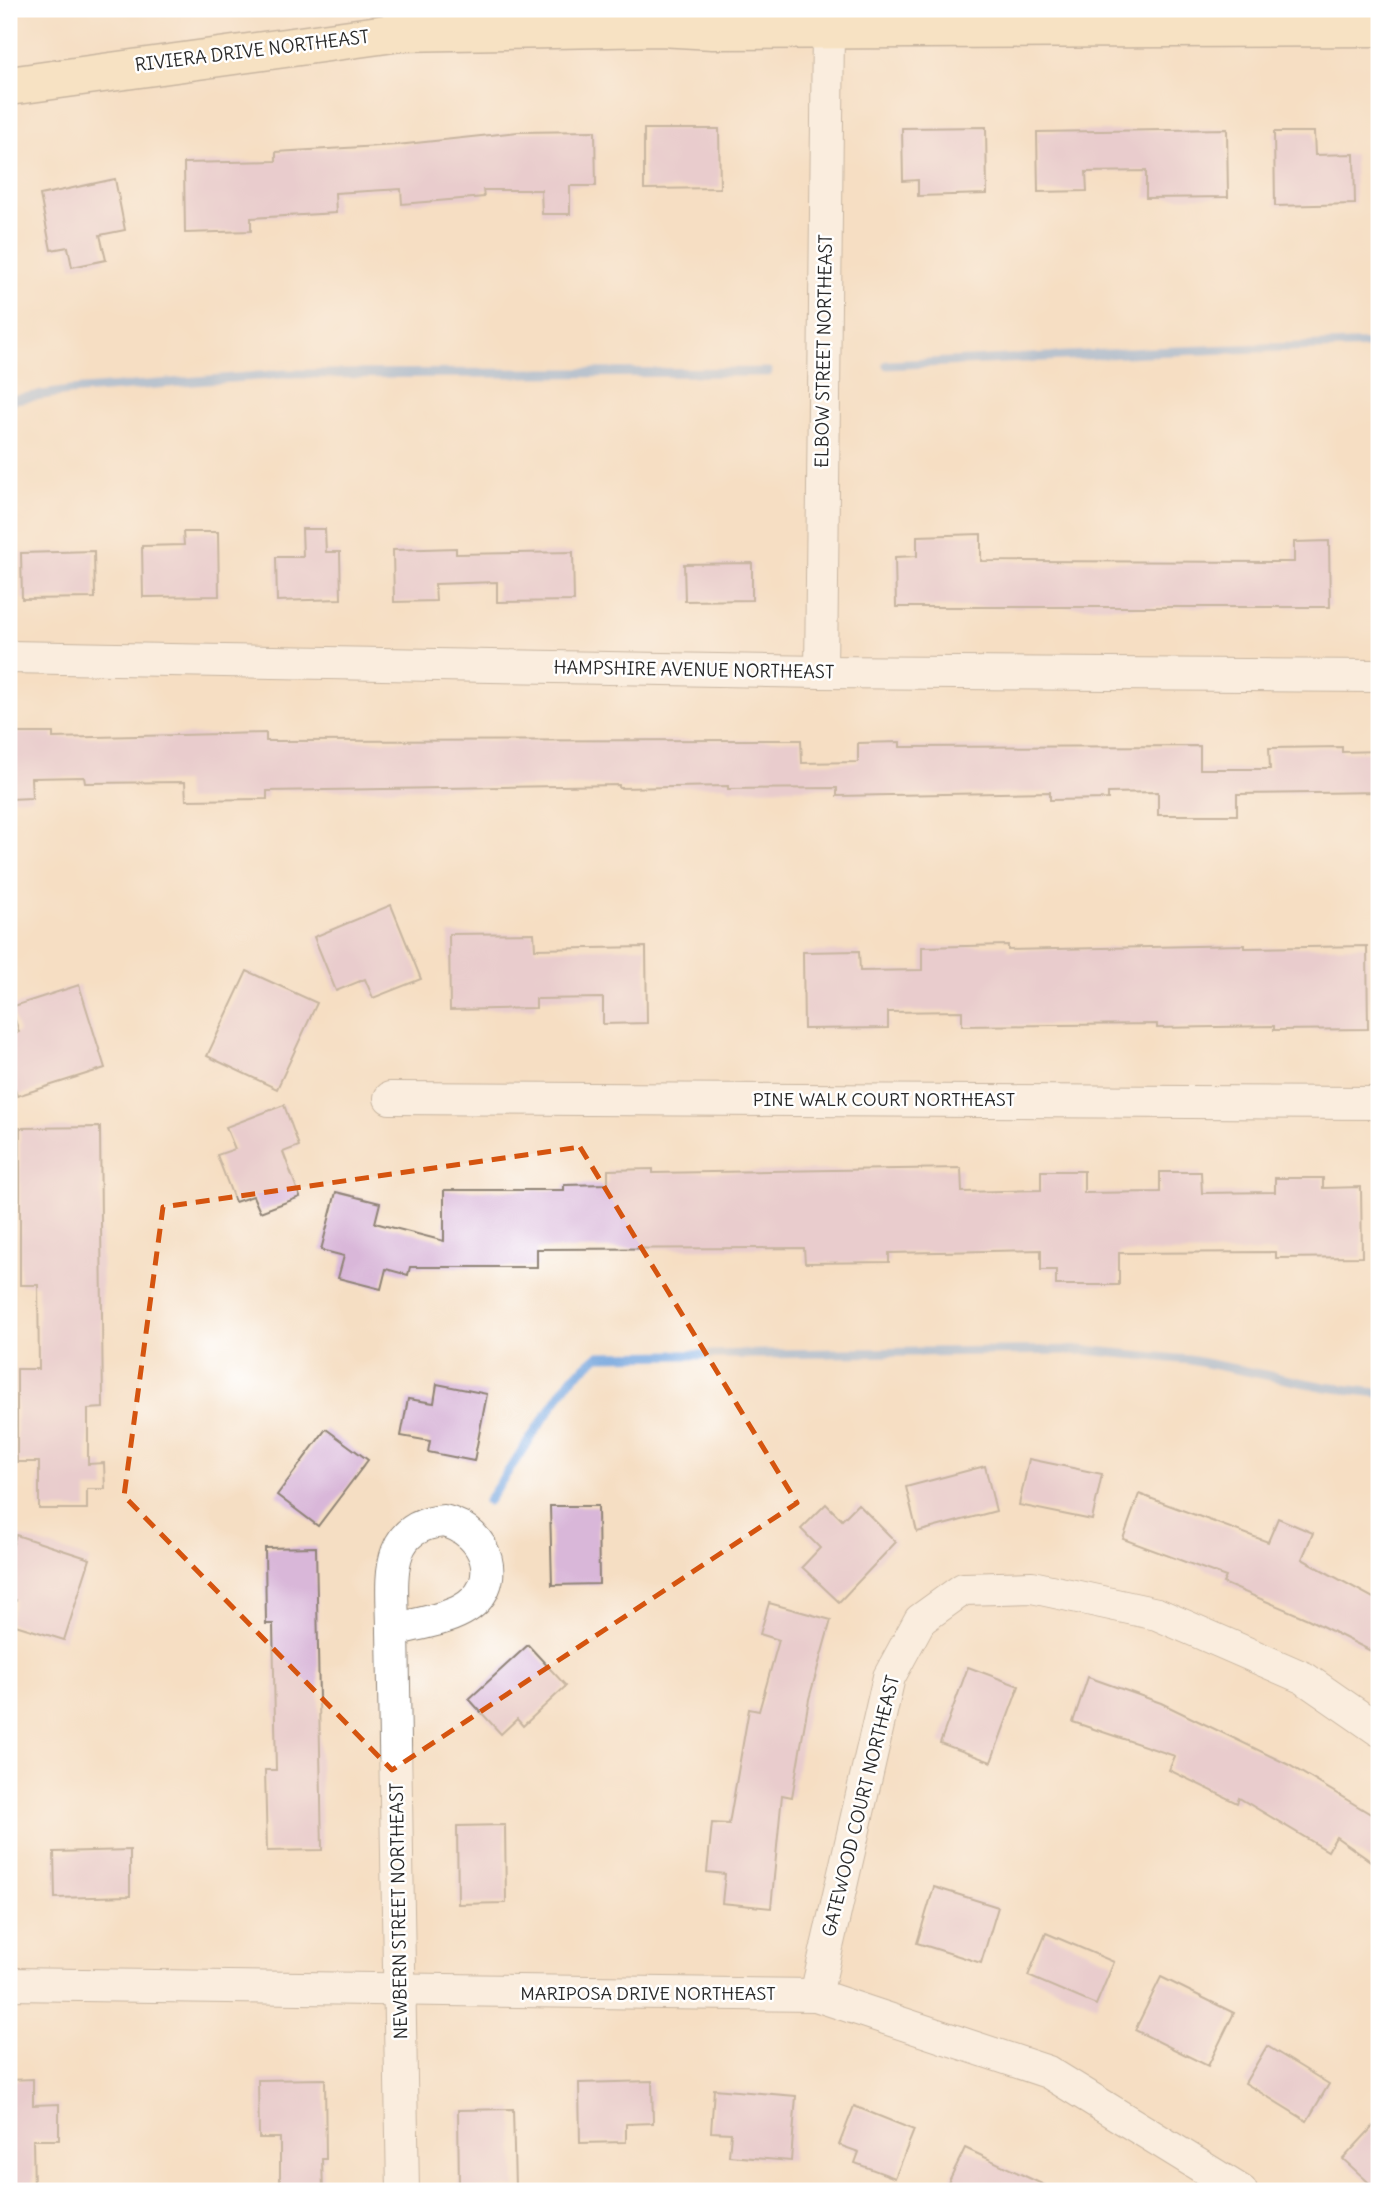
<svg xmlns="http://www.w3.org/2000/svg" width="1388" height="2200" font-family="Delius,sans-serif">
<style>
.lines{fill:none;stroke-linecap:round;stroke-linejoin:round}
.stream{stroke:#6fa2db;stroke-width:9}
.building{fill:#d9b7d9}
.street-casing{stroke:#908477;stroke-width:34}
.secondary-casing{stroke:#908477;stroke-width:41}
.street{stroke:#fff;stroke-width:32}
.secondary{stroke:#f9e7c3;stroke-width:38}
.marked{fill:none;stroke:#d5540f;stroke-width:5;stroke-dasharray:14 9;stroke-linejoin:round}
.labels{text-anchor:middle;stroke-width:5;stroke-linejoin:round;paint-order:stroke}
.street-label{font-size:18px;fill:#2b2b2b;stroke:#fff}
</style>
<rect width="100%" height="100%" fill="#fff"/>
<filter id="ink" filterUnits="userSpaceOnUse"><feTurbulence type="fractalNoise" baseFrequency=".0143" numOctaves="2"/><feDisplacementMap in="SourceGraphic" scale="14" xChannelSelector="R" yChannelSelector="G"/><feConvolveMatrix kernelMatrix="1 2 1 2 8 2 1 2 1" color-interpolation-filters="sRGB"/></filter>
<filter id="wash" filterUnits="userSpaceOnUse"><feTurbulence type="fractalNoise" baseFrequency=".00686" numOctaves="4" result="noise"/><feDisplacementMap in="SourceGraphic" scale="28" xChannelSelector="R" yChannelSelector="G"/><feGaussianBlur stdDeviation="1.57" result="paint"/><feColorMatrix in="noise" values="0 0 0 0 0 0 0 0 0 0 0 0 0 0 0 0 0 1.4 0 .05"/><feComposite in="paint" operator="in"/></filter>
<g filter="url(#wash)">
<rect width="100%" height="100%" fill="#f5dec3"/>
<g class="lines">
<!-- stream -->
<g class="stream">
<polyline points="887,365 1147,352 1379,344"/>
<polyline points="9,400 69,391 284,374 768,372"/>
<polyline points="488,1501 570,1380 598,1356 1083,1350 1190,1360 1325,1387 1379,1393"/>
</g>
</g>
<g id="blocks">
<!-- building -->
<g class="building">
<polygon points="986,127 987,194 918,196 918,180 903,181 902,128"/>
<polygon points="644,129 719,129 720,188 644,189"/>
<polygon points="1227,129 1228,197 1146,198 1146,171 1086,172 1087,191 1038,192 1037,132"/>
<polygon points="595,131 596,186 570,186 570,214 542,214 541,190 483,190 484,197 402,204 401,189 335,193 336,213 251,218 251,231 185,233 184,163 276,161 276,152 397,145 518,132"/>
<polygon points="1274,132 1314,132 1315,155 1354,154 1355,204 1275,206"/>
<polygon points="115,179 125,230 100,235 106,260 72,267 68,247 51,250 40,195"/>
<polygon points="302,529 325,529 326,552 340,552 341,599 277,601 276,557 303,557"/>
<polygon points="183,532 218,532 219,596 143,597 142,546 184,545"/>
<polygon points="981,534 981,561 1294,562 1294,542 1329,541 1330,607 896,607 895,557 917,556 917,536"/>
<polygon points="456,548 456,554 573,552 574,601 497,602 497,582 435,584 436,601 394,602 393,550"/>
<polygon points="94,551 95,598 22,599 21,553"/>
<polygon points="752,563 752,600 685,601 684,564"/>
<polygon points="9,733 53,733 53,738 266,733 266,741 801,740 802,763 858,762 858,743 900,742 900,747 1200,746 1200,769 1270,769 1269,748 1342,747 1342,752 1379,751 1379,792 1237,794 1237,815 1158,815 1158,792 1108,793 1108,799 1050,800 1050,792 837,796 837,788 728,789 728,786 619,788 619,785 267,791 267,799 186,800 185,782 85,783 84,777 31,778 32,798 9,799"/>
<polygon points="391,905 421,979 373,998 365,979 336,991 314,937"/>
<polygon points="534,933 535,949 646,947 647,1023 603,1024 603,998 536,999 536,1008 450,1010 449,934"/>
<polygon points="1008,945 1008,950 1244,945 1244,948 1367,946 1368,1029 1274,1030 1274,1026 1157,1028 1157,1024 962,1026 962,1011 888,1012 888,1028 804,1029 803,952 859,951 860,971 922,970 922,947"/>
<polygon points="247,971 317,1003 277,1089 207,1056"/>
<polygon points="79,985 105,1068 17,1096 9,1070 9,1036 19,1032 11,1007"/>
<polygon points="284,1105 299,1146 283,1152 300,1197 260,1212 253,1196 235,1202 217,1155 235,1149 226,1127"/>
<polygon points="100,1127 103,1408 88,1409 88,1464 104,1463 105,1489 87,1489 87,1509 39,1509 39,1462 17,1462 17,1369 39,1369 38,1285 20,1285 20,1128"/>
<polygon points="961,1168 962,1192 1041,1190 1041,1171 1084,1171 1084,1193 1160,1192 1160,1172 1201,1172 1202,1193 1275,1192 1275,1178 1323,1178 1323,1188 1361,1187 1362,1257 1276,1258 1276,1252 1119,1253 1119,1285 1056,1285 1056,1270 1041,1270 1041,1250 889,1253 889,1262 805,1263 804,1248 537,1249 537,1267 410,1267 408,1275 386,1269 381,1289 338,1278 344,1256 321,1250 336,1192 380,1203 375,1223 444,1241 444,1190 564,1190 564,1185 608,1184 608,1170 653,1169 653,1173"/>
<polygon points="437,1384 487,1394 474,1461 428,1452 430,1441 401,1436 408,1399 434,1403"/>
<polygon points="326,1429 368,1460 318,1526 277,1495"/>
<polygon points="1029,1459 1102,1474 1092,1520 1019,1505"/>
<polygon points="985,1466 996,1511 917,1532 906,1487"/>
<polygon points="1139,1494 1268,1542 1278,1518 1313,1533 1302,1559 1379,1601 1379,1655 1308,1619 1223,1583 1226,1577 1123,1539"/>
<polygon points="826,1504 842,1520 858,1504 896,1542 839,1602 802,1567 820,1548 801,1529"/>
<polygon points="550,1506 598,1506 599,1584 552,1585"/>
<polygon points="16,1535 90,1559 64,1640 9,1623 16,1600 9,1598 9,1557"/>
<polygon points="316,1547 322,1850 267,1851 265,1770 276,1770 273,1624 266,1624 265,1548"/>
<polygon points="769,1603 831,1620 809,1699 792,1797 782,1795 771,1908 722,1903 725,1874 707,1872 712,1823 729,1824 749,1709 759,1711 779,1640 760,1634"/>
<polygon points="528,1645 566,1686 523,1726 517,1719 501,1734 469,1699"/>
<polygon points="968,1667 1019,1686 991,1762 940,1743"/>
<polygon points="1088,1677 1161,1703 1289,1765 1379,1819 1379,1867 1336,1837 1328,1851 1239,1798 1237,1803 1169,1770 1175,1756 1073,1722"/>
<polygon points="505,1825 506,1903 458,1904 457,1826"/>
<polygon points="130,1850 130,1896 55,1898 54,1852"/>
<polygon points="934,1887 998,1907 981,1963 917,1943"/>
<polygon points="1046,1933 1114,1962 1096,2005 1028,1976"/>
<polygon points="1161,1977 1234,2013 1208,2066 1135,2030"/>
<polygon points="1267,2046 1329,2084 1307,2121 1245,2083"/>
<polygon points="33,2079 33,2105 59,2104 59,2140 33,2140 34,2191 9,2191 9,2080"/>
<polygon points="325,2079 326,2159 322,2159 323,2191 280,2191 280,2138 259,2138 258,2080"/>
<polygon points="652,2081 653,2123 626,2124 626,2142 580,2143 579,2083"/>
<polygon points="714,2089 796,2096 791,2161 729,2156 731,2133 711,2132"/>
<polygon points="854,2106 914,2130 895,2178 855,2163 859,2152 839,2145"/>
<polygon points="513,2109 515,2187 459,2188 458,2110"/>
<polygon points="1379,2120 1379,2191 1378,2191 1343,2159"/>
<polygon points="965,2148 1057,2191 944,2191"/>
</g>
</g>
</g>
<g filter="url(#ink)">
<use href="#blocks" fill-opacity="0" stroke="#908477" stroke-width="2"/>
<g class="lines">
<!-- street casing -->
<g class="street-casing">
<g id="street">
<polyline points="9,657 821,672 1379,676"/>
<polyline points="821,672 828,29"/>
<polyline points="390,1098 1379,1103"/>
<path d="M444,1521C488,1531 506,1586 462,1610C442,1621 415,1624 393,1630C393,1584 381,1526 444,1521Z"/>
<polyline points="393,1630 403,2191"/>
<polyline points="9,1984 816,1995 1048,2072 1241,2191"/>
<polyline points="816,1995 889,1677 920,1620 963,1589 1032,1587 1157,1614 1304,1678 1379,1730"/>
</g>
</g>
<!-- secondary casing -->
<g class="secondary-casing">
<polyline id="secondary" points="9,86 401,32 660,27 713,30 1379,27"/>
</g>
<!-- street -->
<use href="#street" class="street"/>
<!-- secondary -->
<use href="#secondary" class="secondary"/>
</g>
</g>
<!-- marked area -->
<path d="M0 0H1388V2200H0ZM580,1147L797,1503L392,1770L124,1496L163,1207Z" fill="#f5dec3" fill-opacity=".55" fill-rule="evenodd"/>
<path class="marked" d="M580,1147L797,1503L392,1770L124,1496L163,1207Z"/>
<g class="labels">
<!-- street labels -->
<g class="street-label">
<text transform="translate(252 51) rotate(-7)" y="6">RIVIERA DRIVE NORTHEAST</text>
<text transform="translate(824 351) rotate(-89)" y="6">ELBOW STREET NORTHEAST</text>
<text transform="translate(694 670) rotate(1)" y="6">HAMPSHIRE AVENUE NORTHEAST</text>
<text x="884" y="1106">PINE WALK COURT NORTHEAST</text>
<text transform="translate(861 1806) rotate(-76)" y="6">GATEWOOD COURT NORTHEAST</text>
<text transform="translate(399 1911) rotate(-91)" y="6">NEWBERN STREET NORTHEAST</text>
<text x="648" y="2000">MARIPOSA DRIVE NORTHEAST</text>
</g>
</g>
<!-- margin -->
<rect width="1388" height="2200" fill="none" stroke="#fff" stroke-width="35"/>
</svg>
